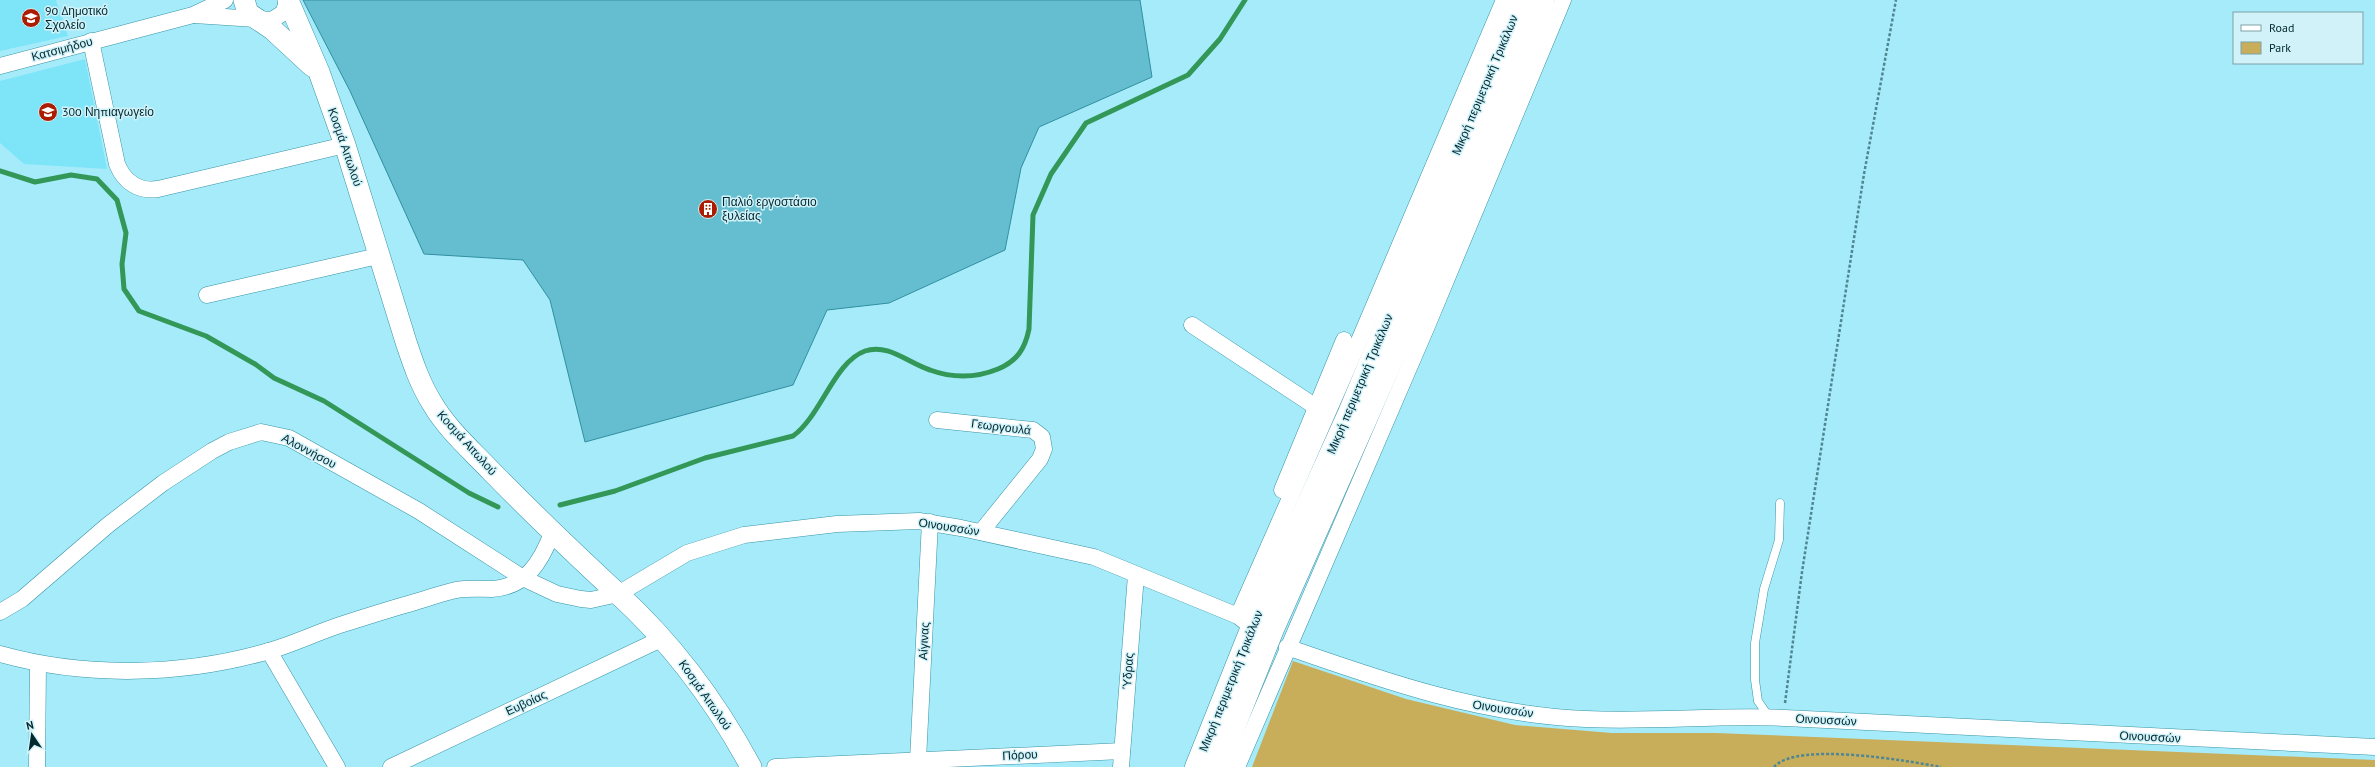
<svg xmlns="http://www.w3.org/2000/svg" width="2375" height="767" font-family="'PT Sans',sans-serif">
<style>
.built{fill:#7ee5f9}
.green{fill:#c8ae5b}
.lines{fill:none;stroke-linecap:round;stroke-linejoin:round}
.stream{stroke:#329757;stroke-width:5}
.building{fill:#64bed0;stroke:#318fa0}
.service-casing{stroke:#3694a5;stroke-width:9}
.minor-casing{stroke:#3694a5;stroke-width:17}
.tertiary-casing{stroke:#3694a5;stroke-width:22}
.secondary-casing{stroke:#3694a5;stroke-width:23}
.path{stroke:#508691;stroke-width:2.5;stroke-dasharray:3 2;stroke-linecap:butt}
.service{stroke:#fff;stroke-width:8}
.minor{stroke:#fff;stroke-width:16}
.tertiary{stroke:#fff;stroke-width:21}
.secondary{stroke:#fff;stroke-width:22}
.labels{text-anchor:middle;stroke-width:3;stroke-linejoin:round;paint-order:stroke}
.poi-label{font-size:12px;fill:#00282f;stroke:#d1f2f9;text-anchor:start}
.street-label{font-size:12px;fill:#00282f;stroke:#d1f2f9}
</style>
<rect width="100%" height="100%" fill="#a6ebfa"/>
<!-- built -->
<g class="built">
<polygon points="0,0 56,0 68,36 0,51"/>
<polygon points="85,59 107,169 24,164 0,143 0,81"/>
</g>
<!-- green -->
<polygon class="green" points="1293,661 1406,699 1515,725 1612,733 1716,733 2375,760 2375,767 1252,767"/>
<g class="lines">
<!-- stream -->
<g class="stream">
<polyline points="0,171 35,182 71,175 97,179 117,200 126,233 122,264 124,289 139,311 206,336 255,364 274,378 324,401 469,493 498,507"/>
<path d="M560,505L615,491L705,458L793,436C821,416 834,362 865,351C888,343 908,363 930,370C952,378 976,378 998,369C1017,361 1025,349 1029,329L1033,215L1051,174L1086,123L1188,75L1220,39L1245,0"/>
</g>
</g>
<!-- building -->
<polygon class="building" points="303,0 1140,0 1152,77 1039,127 1021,168 1005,250 889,303 827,310 793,385 585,442 550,300 523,260 424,254 350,91"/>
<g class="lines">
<!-- service casing -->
<g class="service-casing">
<polyline id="service" points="1769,717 1758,701 1755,680 1755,643 1764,589 1779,540 1780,503"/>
</g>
<!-- minor casing -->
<g class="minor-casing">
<g id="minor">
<polyline points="194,15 272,20 283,13 288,0"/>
<path d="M91,41L117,164C124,182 139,192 158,189L345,145"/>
<polyline points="0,66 193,15 225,0"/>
<polyline points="207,295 378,256"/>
<polyline points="1192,325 1316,407"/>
<polyline points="937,420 1033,430 1042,437 1044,449 1040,459 981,532"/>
<polyline points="1282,490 1344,340"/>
<polyline points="0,612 22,599 108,525 163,483 212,451 229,442 261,432 289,438 419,511 523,578 557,594 581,599 591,600 618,594 687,553 744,535 837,524 919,521 961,528 1094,557 1238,616 1252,627"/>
<polyline points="1238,616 1353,355 1504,0"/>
<path d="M1287,647C1384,681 1482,715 1586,719C1652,722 1719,715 1785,718C1982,727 2178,738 2375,747"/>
<polyline points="269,651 337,767"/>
<path d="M0,654C86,678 183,676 269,651C293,644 316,633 340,625C365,617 390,609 415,602C429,598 442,593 456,590C468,588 480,589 492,589C526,587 541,562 552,533"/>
<polyline points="918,760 930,522"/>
<polyline points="37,767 38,664"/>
<polyline points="391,767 661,639"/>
<polyline points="775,767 1122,751"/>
<polyline points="1121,767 1136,575"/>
<polyline points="1237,767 1427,326 1563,0"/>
</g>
</g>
<!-- tertiary casing -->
<g class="tertiary-casing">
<g id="tertiary">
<polyline points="244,0 248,13 272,29 312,66"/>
<path d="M288,0L319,72L345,145L406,342C413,363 420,384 432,403C447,429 471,450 491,471C532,513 574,553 617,593C672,643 716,702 751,767"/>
</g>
</g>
<!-- secondary casing -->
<g class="secondary-casing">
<g id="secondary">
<polyline points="1196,767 1252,627 1349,413 1522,0"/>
<polyline points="1218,767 1273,629 1428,279 1543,0"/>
</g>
</g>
<!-- path -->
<g class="path">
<polyline points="1785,703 1802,572 1864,174 1896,0"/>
<path d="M1774,767C1797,741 1908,761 1941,767"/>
</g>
<!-- service -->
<use href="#service" class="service"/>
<!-- minor -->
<use href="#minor" class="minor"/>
<!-- tertiary -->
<use href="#tertiary" class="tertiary"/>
<!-- secondary -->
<use href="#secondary" class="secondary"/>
</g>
<!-- icons -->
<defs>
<g id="school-disc" transform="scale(1)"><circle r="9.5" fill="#ab1c00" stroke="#d1f2f9"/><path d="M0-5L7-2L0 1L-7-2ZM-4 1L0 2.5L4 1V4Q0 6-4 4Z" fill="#fff"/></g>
<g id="building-disc" transform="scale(1)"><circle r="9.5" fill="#ab1c00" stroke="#d1f2f9"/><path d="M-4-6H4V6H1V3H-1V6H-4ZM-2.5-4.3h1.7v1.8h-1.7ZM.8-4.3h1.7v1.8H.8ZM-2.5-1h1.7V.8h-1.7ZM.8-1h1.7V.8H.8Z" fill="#fff"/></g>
</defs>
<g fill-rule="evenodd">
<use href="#school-disc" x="31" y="18"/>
<use href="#school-disc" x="48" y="112"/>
<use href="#building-disc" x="708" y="209"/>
</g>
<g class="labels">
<!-- poi labels -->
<g class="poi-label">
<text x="45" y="15">9ο Δημοτικό<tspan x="45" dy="14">Σχολείο</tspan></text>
<text x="62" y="116">30ο Νηπιαγωγείο</text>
<text x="722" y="206">Παλιό εργοστάσιο<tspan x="722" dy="14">ξυλείας</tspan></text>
</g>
<!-- street labels -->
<g class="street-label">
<text transform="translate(62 49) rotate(-15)" y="4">Κατσιμήδου</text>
<text transform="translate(1485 85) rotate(-67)" y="4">Μικρή περιμετρική Τρικάλων</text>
<text transform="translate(345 147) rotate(71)" y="4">Κοσμά Αιτωλού</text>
<text transform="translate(1360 384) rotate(-67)" y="4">Μικρή περιμετρική Τρικάλων</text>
<text transform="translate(1001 427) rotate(7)" y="4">Γεωργουλά</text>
<text transform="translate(467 443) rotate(48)" y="4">Κοσμά Αιτωλού</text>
<text transform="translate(309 451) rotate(28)" y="4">Αλοννήσου</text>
<text transform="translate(949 527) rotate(9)" y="4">Οινουσσών</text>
<text transform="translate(924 641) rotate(-87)" y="4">Αίγινας</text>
<text transform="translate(1128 671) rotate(-86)" y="4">Ύδρας</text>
<text transform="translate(1231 681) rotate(-68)" y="4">Μικρή περιμετρική Τρικάλων</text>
<text transform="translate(705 695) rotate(55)" y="4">Κοσμά Αιτωλού</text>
<text transform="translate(526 703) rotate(-25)" y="4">Ευβοίας</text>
<text transform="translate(1503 709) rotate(9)" y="4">Οινουσσών</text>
<text transform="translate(1826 720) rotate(3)" y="4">Οινουσσών</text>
<text transform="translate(2150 737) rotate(3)" y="4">Οινουσσών</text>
<text transform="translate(1020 755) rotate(-3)" y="4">Πόρου</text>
</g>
</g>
<!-- legend -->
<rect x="2233" y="12" width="130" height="52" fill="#d1f2f9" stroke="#7da1a8"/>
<rect x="2241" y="25" width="20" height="6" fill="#ffffff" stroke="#7da1a8"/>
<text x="2269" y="32" font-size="12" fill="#00282f">Road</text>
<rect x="2241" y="42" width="20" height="12" fill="#c8ae5b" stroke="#7da1a8"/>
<text x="2269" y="52" font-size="12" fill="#00282f">Park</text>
<!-- north arrow -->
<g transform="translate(32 735) rotate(347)" stroke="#d1f2f9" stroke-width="3" paint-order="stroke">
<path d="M0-3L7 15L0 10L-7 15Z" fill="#00282f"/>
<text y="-6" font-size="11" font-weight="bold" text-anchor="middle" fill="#00282f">N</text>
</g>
</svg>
